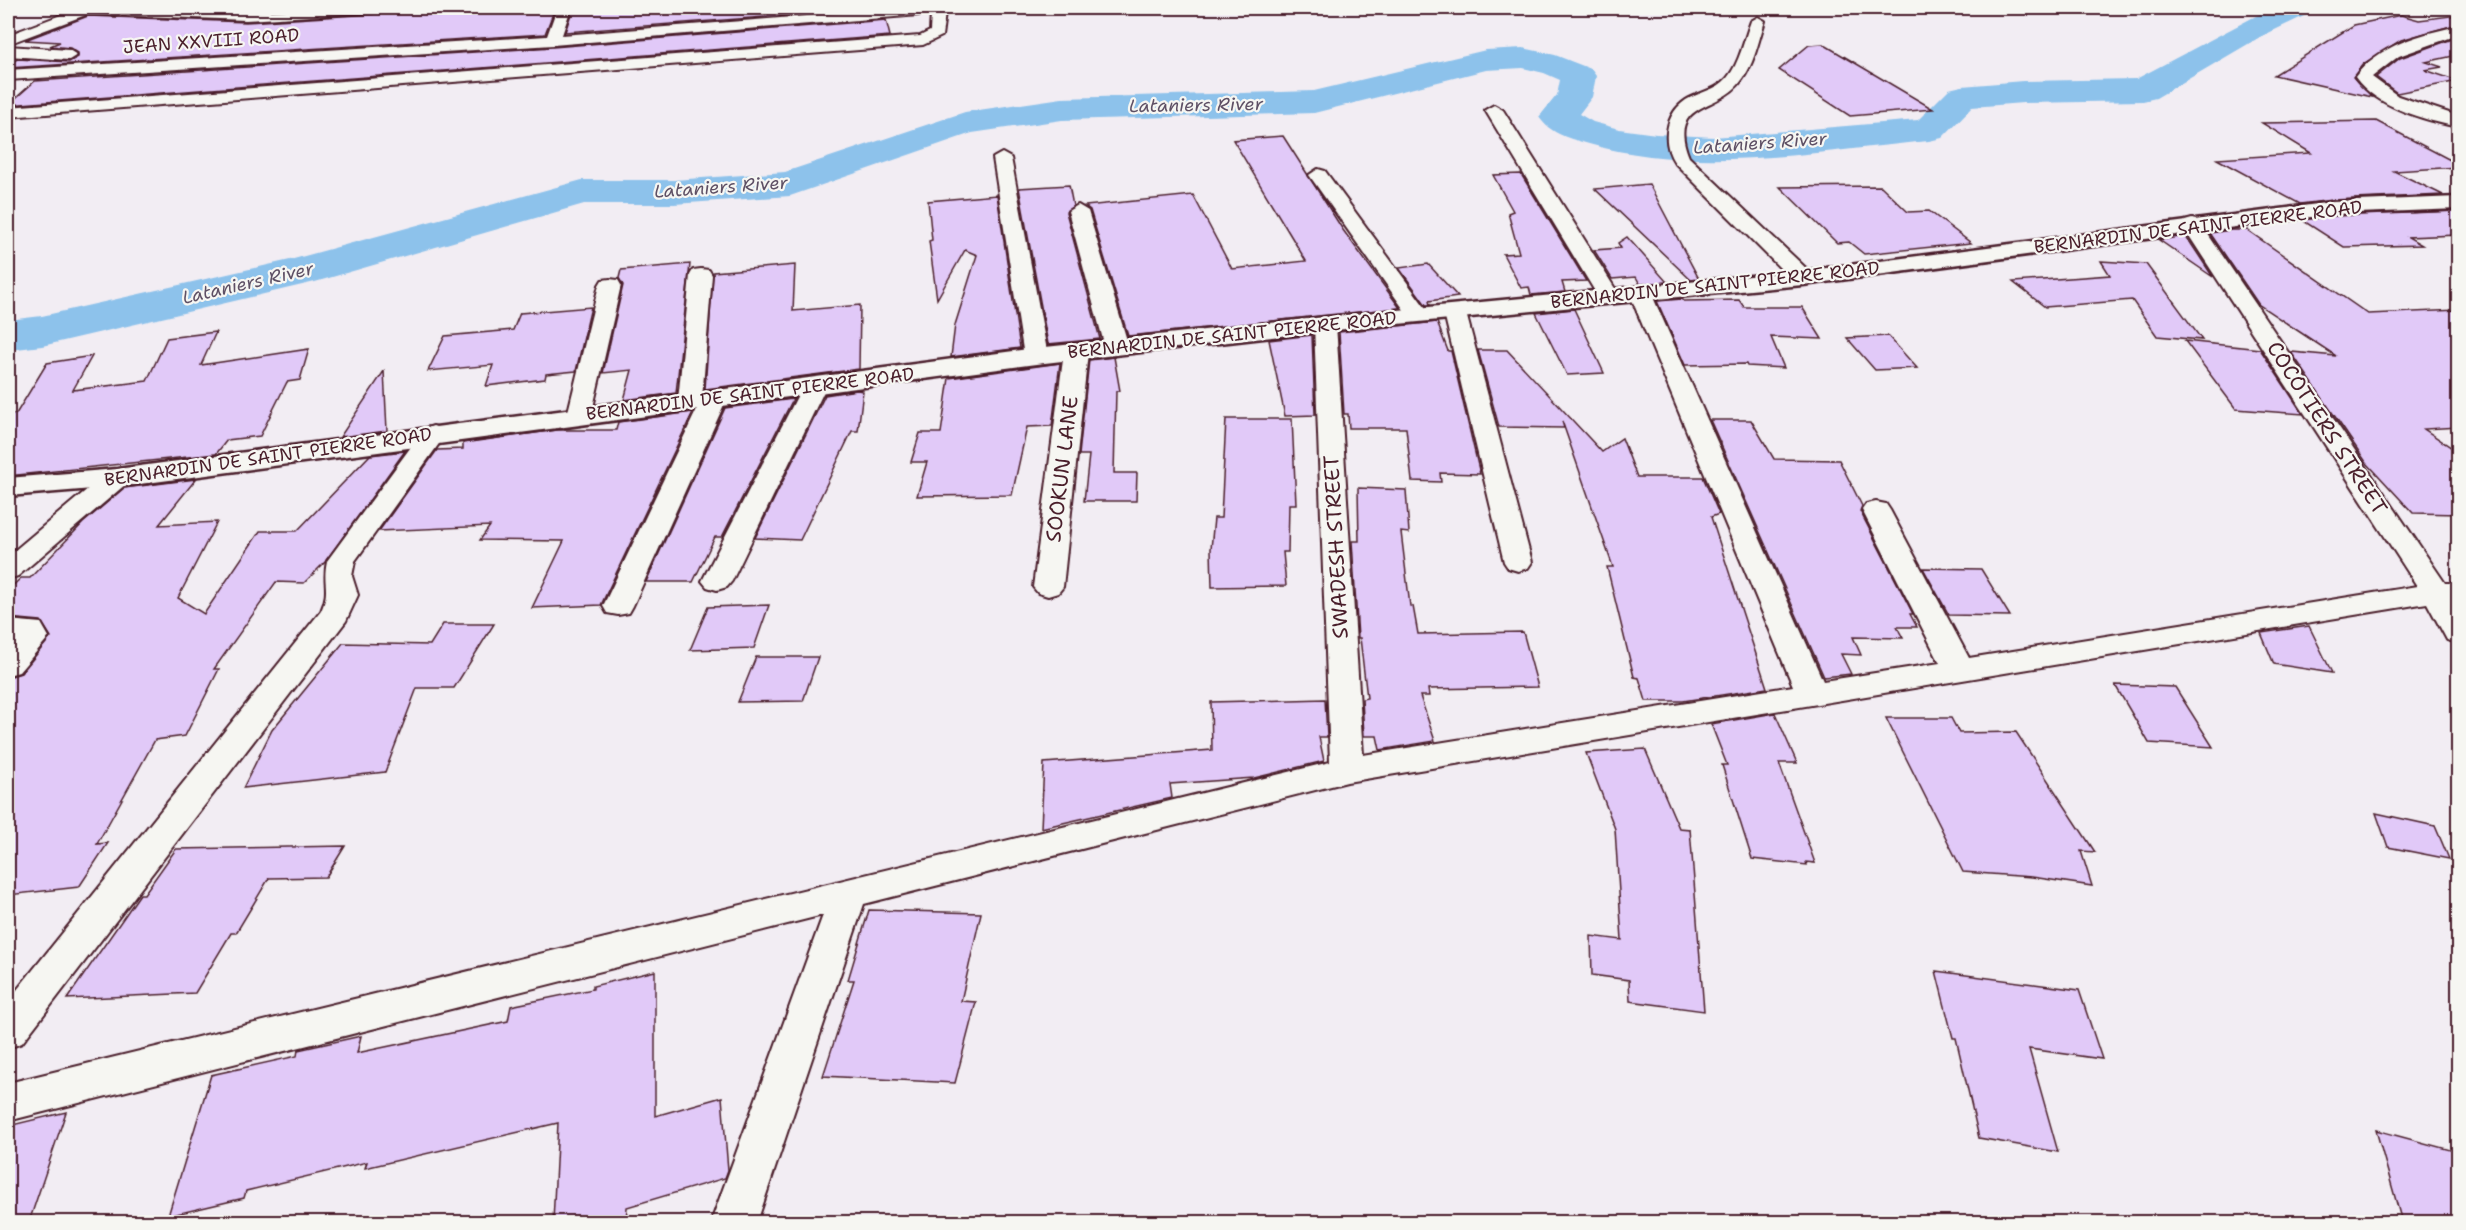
<svg xmlns="http://www.w3.org/2000/svg" width="2466" height="1230" font-family="'Shantell Sans',sans-serif">
<style>
.lines{fill:none;stroke-linecap:round;stroke-linejoin:round}
.river{fill:#8dc2eb;fill-rule:evenodd}
.building{fill:#e1c9f8;stroke:#4a1f2b;stroke-width:1.5}
.minor-casing{stroke:#4a1f2b;stroke-width:4}
.secondary-casing{stroke:#4a1f2b;stroke-width:5}
.minor{fill:#f6f6f2;fill-rule:evenodd}
.secondary{fill:#f6f6f2;fill-rule:evenodd}
.labels{text-anchor:middle;stroke-width:4.5;stroke-linejoin:round;paint-order:stroke}
.far-street-label{font-size:18px;fill:#4a1f2b;stroke:#f6f6f2}
.far-water-label{font-size:18px;font-style:italic;fill:#5e5065;stroke:#f6f6f2}
.street-label{font-size:21px;fill:#4a1f2b;stroke:#f6f6f2}
</style>
<rect width="100%" height="100%" fill="#f2edf3"/>
<filter id="ink" filterUnits="userSpaceOnUse"><feTurbulence type="fractalNoise" baseFrequency=".0167" numOctaves="2"/><feDisplacementMap in="SourceGraphic" scale="12" xChannelSelector="R" yChannelSelector="G"/><feConvolveMatrix kernelMatrix="1 2 1 2 8 2 1 2 1" color-interpolation-filters="sRGB"/></filter>
<g filter="url(#ink)">
<g class="lines">
<!-- river -->
<path class="river" d="M2271,8H2310L2306,15L2260,37L2156,98L2143,101L2023,103L1972,107L1942,138L1929,141C1818,151 1698,175 1589,144C1571,139 1550,134 1539,117L1557,95L1560,80L1544,73L1523,68L1486,70L1314,113L1062,120L972,133L790,196L674,204H584L315,282L42,346L8,350V320L42,316L290,260L582,180H674L785,172L965,112L1062,98L1314,91L1486,50L1523,48L1555,55L1591,69L1596,76L1592,97L1579,114L1593,122L1619,129L1656,134L1714,137L1918,120L1949,89L1962,86L2023,81L2136,79Z"/>
</g>
<!-- building -->
<g class="building">
<polygon points="382,8 555,8 545,34 8,68 8,63 18,59 69,62 78,57 78,53 70,48 50,46 60,42 25,40 88,16 246,22 373,14"/>
<polygon points="573,8 883,8 565,32"/>
<polygon points="2401,15 2419,20 2458,15 2458,24 2401,40 2363,64 2353,77 2372,97 2274,75 2354,25"/>
<polygon points="886,20 890,36 8,105 35,81 553,47"/>
<polygon points="2458,37 2458,55 2426,62 2442,67 2425,70 2458,81 2397,93 2376,77 2400,58"/>
<polygon points="1823,44 1933,109 1850,116 1779,70 1809,45"/>
<polygon points="2376,121 2458,164 2458,167 2394,171 2443,195 2333,200 2300,204 2217,159 2311,153 2262,123"/>
<polygon points="1283,136 1343,230 1400,308 1128,336 1090,210 1085,206 1193,195 1232,269 1306,261 1233,140"/>
<polygon points="1521,174 1586,281 1562,282 1565,292 1531,295 1529,287 1521,288 1503,254 1519,253 1508,213 1513,211 1493,175"/>
<polygon points="1649,184 1699,279 1691,280 1595,189"/>
<polygon points="1069,185 1073,206 1066,212 1100,339 1048,344 1019,188"/>
<polygon points="1881,186 1908,212 1929,211 1971,243 1864,254 1849,242 1837,243 1780,187"/>
<polygon points="997,195 1020,348 951,357 955,325 977,255 965,250 937,299 929,241 932,240 928,201"/>
<polygon points="2458,211 2458,235 2408,237 2422,245 2344,247 2302,220 2333,216"/>
<polygon points="2231,230 2247,230 2368,314 2458,310 2458,427 2424,429 2458,452 2458,514 2413,513 2366,462 2291,352 2336,356 2259,305 2210,233"/>
<polygon points="2186,236 2213,277 2159,240"/>
<polygon points="1627,237 1636,247 1667,282 1640,284 1636,277 1612,279 1594,250 1621,248 1618,243"/>
<polygon points="2101,261 2146,264 2202,340 2157,336 2132,300 2045,307 2013,282 2110,275"/>
<polygon points="690,264 676,393 624,400 632,370 603,373 623,285 619,278 621,270"/>
<polygon points="1428,264 1458,297 1429,301 1430,305 1426,305 1399,268"/>
<polygon points="795,265 793,311 860,305 859,369 705,389 713,272"/>
<polygon points="1682,299 1684,301 1739,300 1744,307 1802,307 1822,339 1771,337 1784,368 1747,366 1746,364 1685,365 1657,301"/>
<polygon points="591,307 576,371 546,374 545,379 486,386 493,365 428,371 445,336 513,330 520,313"/>
<polygon points="1574,309 1604,373 1567,375 1536,313"/>
<polygon points="1437,322 1448,351 1451,351 1480,474 1440,473 1441,482 1412,481 1406,428 1349,428 1348,414 1344,414 1339,332"/>
<polygon points="216,332 201,365 309,349 300,380 287,382 260,436 227,440 216,454 8,476 8,415 16,414 47,363 92,356 73,390 147,381 167,338"/>
<polygon points="1312,335 1315,415 1285,416 1269,340"/>
<polygon points="1888,336 1917,368 1875,370 1847,338"/>
<polygon points="2185,341 2260,349 2303,414 2236,409"/>
<polygon points="1478,350 1507,350 1602,452 1622,438 1637,477 1703,477 1719,514 1711,517 1767,688 1683,701 1646,701 1639,678 1634,677 1607,567 1613,567 1562,421 1564,428 1499,427"/>
<polygon points="1114,357 1120,391 1116,391 1114,473 1137,473 1136,501 1084,501 1089,455 1079,455 1089,360"/>
<polygon points="1060,363 1052,426 1027,427 1012,495 917,496 927,462 911,462 920,433 941,433 949,378"/>
<polygon points="384,371 387,431 340,437"/>
<polygon points="857,390 863,391 858,431 852,431 800,540 755,538 825,395"/>
<polygon points="793,399 722,537 715,537 693,582 646,582 725,408"/>
<polygon points="693,412 601,605 532,608 564,541 480,540 490,526 379,531 437,450 463,449 463,443 557,430 616,430 618,422"/>
<polygon points="1226,419 1292,419 1296,504 1289,504 1288,552 1283,552 1286,586 1212,587 1211,549 1214,518 1221,518"/>
<polygon points="1710,420 1751,420 1774,459 1839,460 1862,506 1860,511 1913,614 1910,614 1917,627 1897,627 1903,638 1853,637 1861,655 1841,654 1851,674 1824,677"/>
<polygon points="405,451 325,562 304,583 276,582 214,669 219,669 185,736 155,740 97,844 108,843 79,887 8,895 8,677 21,673 51,637 41,621 8,618 8,590 21,578 30,578 83,523 124,488 196,479 159,525 217,522 178,598 204,614 260,531 297,531 370,455"/>
<polygon points="1358,488 1406,490 1409,533 1401,532 1410,606 1413,606 1418,634 1523,632 1538,687 1428,689 1429,696 1420,696 1435,741 1380,750 1377,736 1364,736 1362,699 1367,698 1360,638 1358,638 1352,541 1359,541"/>
<polygon points="1923,568 1981,569 2010,616 1949,615"/>
<polygon points="769,605 754,648 690,650 708,607"/>
<polygon points="443,624 494,624 454,688 417,688 385,772 243,788 272,730 343,643 430,645"/>
<polygon points="2309,626 2332,673 2274,664 2261,633"/>
<polygon points="756,657 818,657 803,701 738,702"/>
<polygon points="2115,685 2175,687 2213,747 2149,743"/>
<polygon points="1325,699 1327,737 1319,737 1324,761 1254,778 1170,784 1172,798 1041,828 1044,763 1212,750 1211,702"/>
<polygon points="1775,713 1797,763 1779,763 1815,863 1806,862 1807,865 1752,859 1722,765 1727,765 1711,724"/>
<polygon points="1886,718 1951,718 1959,733 2016,732 2095,852 2081,851 2092,886 2032,877 1963,872"/>
<polygon points="1645,749 1679,828 1690,829 1704,1011 1630,1001 1629,980 1592,975 1591,936 1622,940 1615,829 1586,753"/>
<polygon points="2376,813 2435,826 2449,859 2388,847"/>
<polygon points="345,846 326,877 269,878 236,933 231,933 195,993 67,999 140,894 144,894 176,849"/>
<polygon points="869,910 981,913 961,1001 976,1002 955,1083 823,1076 854,980 848,980"/>
<polygon points="655,971 655,1116 722,1097 728,1170 725,1178 627,1207 626,1222 553,1222 558,1123 365,1168 367,1162 246,1191 244,1198 168,1216 211,1075 297,1056 298,1050 361,1036 357,1053 508,1021 511,1006 593,989 593,986"/>
<polygon points="1936,971 2079,990 2102,1059 2029,1049 2058,1152 1979,1138 1956,1038 1953,1038"/>
<polygon points="66,1112 29,1222 8,1222 8,1126"/>
<polygon points="2376,1130 2458,1152 2458,1222 2402,1222"/>
</g>
<g class="lines">
<!-- minor casing -->
<g class="minor-casing">
<g id="minor">
<path d="M51,8C110,1 182,10 243,11C288,13 335,3 380,8L373,12L246,20L88,14L8,44V35L66,13L53,11Z"/>
<polygon points="557,8 571,8 562,35 907,8 962,8 960,11 945,13 942,36 923,45 8,117 8,107 920,36 930,31 931,14 553,45 8,80 8,70 547,36"/>
<path d="M1758,17L1765,21C1758,42 1754,67 1738,85C1715,111 1667,103 1689,157L1811,273L1814,278L1811,283H1795L1675,163C1661,143 1665,114 1686,100C1699,92 1717,90 1727,78C1740,63 1744,39 1751,21Z"/>
<path d="M2458,26V35L2399,56L2372,77L2398,96L2458,116V127C2424,120 2376,107 2355,77C2378,45 2422,34 2458,26Z"/>
<polygon points="8,46 69,50 77,55 69,60 8,56"/>
<polygon points="1494,105 1503,110 1621,298 1618,303 1602,303 1599,298 1485,110"/>
<polygon points="1002,153 1011,158 1048,356 1044,361 1028,361 1024,356 993,158"/>
<polygon points="1318,169 1325,171 1428,311 1431,316 1428,321 1412,321 1309,175"/>
<polygon points="1078,205 1088,211 1129,347 1125,352 1109,352 1105,347 1068,211"/>
<polygon points="2192,219 2199,221 2445,583 2458,583 2458,601 2456,601 2458,606 2458,643 2447,640 2427,603 1347,782 864,904 757,1222 711,1222 823,915 8,1121 8,1083 1330,762 1314,324 1317,319 1333,319 1336,324 1363,755 1793,686 1630,295 1633,290 1649,290 1652,295 1823,681 1940,663 1862,510 1866,504 1876,502 1886,504 1890,510 1969,658 2417,586 2182,225 2185,221"/>
<polygon points="701,269 709,270 712,275 702,399 706,393 715,391 724,393 727,398 633,606 629,613 618,615 607,613 603,606 699,405 690,408 681,406 678,401 690,275 693,270"/>
<polygon points="610,279 618,280 621,285 591,416 588,421 579,423 570,421 567,416 599,285 602,280"/>
<polygon points="1455,306 1463,308 1466,313 1532,562 1528,568 1518,571 1508,568 1504,562 1444,313 1447,308"/>
<polygon points="1076,345 1084,347 1088,352 1063,587 1058,593 1048,596 1038,593 1033,587 1064,352 1068,347"/>
<polygon points="815,378 824,380 827,385 732,581 727,587 717,590 707,587 702,581 803,385 806,380"/>
<path d="M433,426L442,429L446,434L355,561L352,576L358,595L346,621L22,1043L8,1048V1001L321,611C331,589 322,584 327,561L424,429Z"/>
<polygon points="117,470 126,472 130,478 126,484 18,576 8,579 8,556 108,472"/>
<polygon points="8,620 41,623 49,637 19,672 8,675 8,647 14,640 8,640"/>
</g>
</g>
<!-- secondary casing -->
<g class="secondary-casing">
<polygon id="secondary" points="2458,197 2458,209 2333,214 1803,285 1325,331 1036,364 117,487 8,496 8,478 117,469 1036,348 1325,317 1803,271 2333,202"/>
</g>
<!-- minor -->
<use href="#minor" class="minor"/>
<!-- secondary -->
<use href="#secondary" class="secondary"/>
</g>
</g>
<g class="labels">
<!-- far-street labels -->
<g class="far-street-label">
<text transform="translate(211 41) rotate(-4)" y="6">JEAN XXVIII ROAD</text>
<text transform="translate(2198 227) rotate(-7)" y="6">BERNARDIN DE SAINT PIERRE ROAD</text>
<text transform="translate(1715 285) rotate(-6)" y="6">BERNARDIN DE SAINT PIERRE ROAD</text>
<text transform="translate(1232 335) rotate(-6)" y="6">BERNARDIN DE SAINT PIERRE ROAD</text>
<text transform="translate(750 394) rotate(-7)" y="6">BERNARDIN DE SAINT PIERRE ROAD</text>
<text transform="translate(268 457) rotate(-8)" y="6">BERNARDIN DE SAINT PIERRE ROAD</text>
</g>
<!-- far-water labels -->
<g class="far-water-label">
<text transform="translate(1196 105) rotate(-1)" y="6">Lataniers River</text>
<text transform="translate(1760 143) rotate(-4)" y="6">Lataniers River</text>
<text transform="translate(721 187) rotate(-4)" y="6">Lataniers River</text>
<text transform="translate(248 283) rotate(-13)" y="6">Lataniers River</text>
</g>
<!-- street labels -->
<g class="street-label">
<text transform="translate(2327 428) rotate(57)" y="7">COCOTIERS STREET</text>
<text transform="translate(1062 469) rotate(-83)" y="7">SOOKUN LANE</text>
<text transform="translate(1336 547) rotate(-93)" y="7">SWADESH STREET</text>
</g>
</g>
<!-- margin -->
<rect width="2466" height="1230" fill="none" stroke="#f6f6f2" stroke-width="30"/>
<rect x="15" y="15" width="2436" height="1200" fill="none" stroke="#4a1f2b" stroke-width="2" filter="url(#ink)"/>
</svg>
